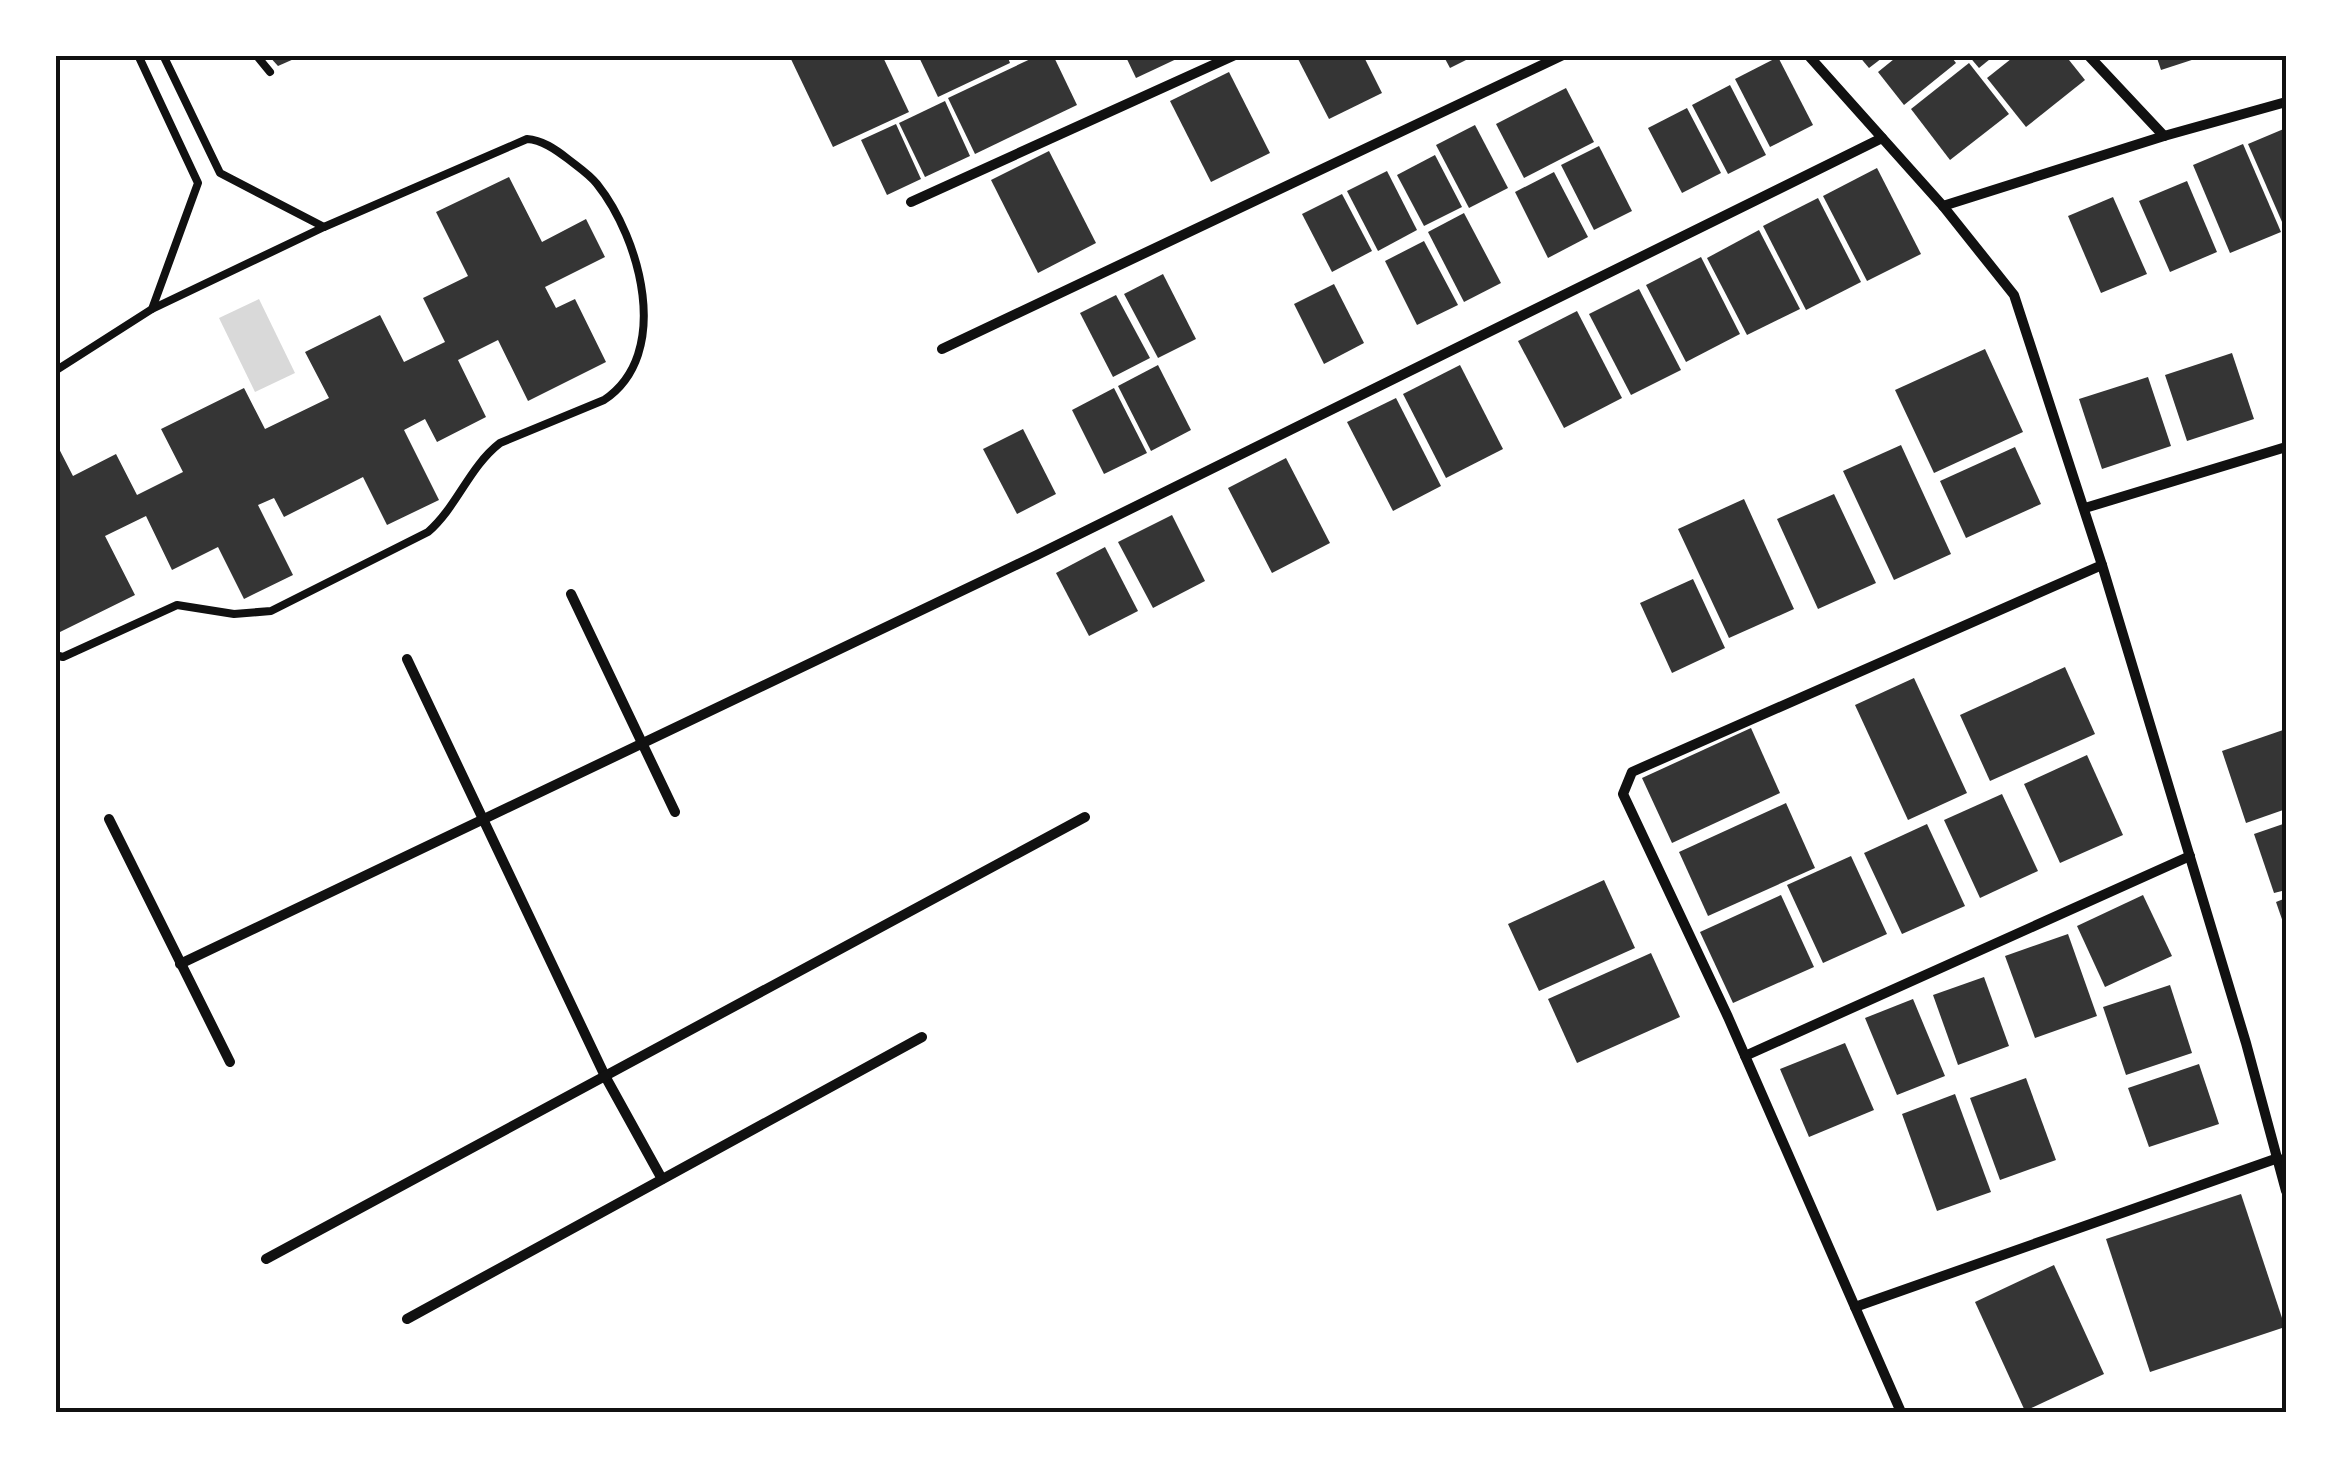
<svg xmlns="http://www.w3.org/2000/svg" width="2341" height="1467" font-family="Cabin,sans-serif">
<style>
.water{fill:#d9d9d9}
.building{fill:#353535}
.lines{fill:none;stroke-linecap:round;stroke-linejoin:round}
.service{stroke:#111;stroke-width:8}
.minor{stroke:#111;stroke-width:10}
.neatline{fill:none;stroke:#111;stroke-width:4}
</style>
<rect width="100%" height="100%" fill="#fff"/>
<!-- water -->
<polygon class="water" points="259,299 295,373 255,392 219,318"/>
<!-- building -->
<g class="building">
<polygon points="268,55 303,55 278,66"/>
<polygon points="789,55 882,55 909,112 833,147"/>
<polygon points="918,55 1007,55 1010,63 938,97"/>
<polygon points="1039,55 1053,55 1077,105 975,154 948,98"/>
<polygon points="1125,55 1185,55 1136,78"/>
<polygon points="1296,55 1363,55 1382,93 1329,119"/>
<polygon points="1443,55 1476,55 1450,68"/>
<polygon points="1858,55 1886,55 1869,68"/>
<polygon points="1899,55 1950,55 1956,63 1904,105 1878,72"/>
<polygon points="1968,55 1995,55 1979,68"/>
<polygon points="2016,55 2065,55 2085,80 2026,127 1987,78"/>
<polygon points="2156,55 2204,55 2204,56 2161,70"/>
<polygon points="1778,57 1813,125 1770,147 1735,79"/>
<polygon points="1969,63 2009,114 1950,160 1911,109"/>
<polygon points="1229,72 1270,153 1211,182 1170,101"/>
<polygon points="1730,85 1766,155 1728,174 1692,105"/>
<polygon points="1566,88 1594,142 1524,178 1496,124"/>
<polygon points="945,101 970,156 925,177 899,123"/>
<polygon points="1687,108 1721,173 1682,193 1648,128"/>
<polygon points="896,124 921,179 887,195 861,140"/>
<polygon points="1475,125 1508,188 1469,208 1436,145"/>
<polygon points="2286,128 2286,231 2248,144"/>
<polygon points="2243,144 2281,232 2230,253 2193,165"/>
<polygon points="1599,146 1632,211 1594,230 1561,165"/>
<polygon points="1049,151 1096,243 1038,273 991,180"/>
<polygon points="1435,155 1462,207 1424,226 1397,175"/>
<polygon points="1877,168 1921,254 1867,281 1823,196"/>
<polygon points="1387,171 1417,230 1378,251 1347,191"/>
<polygon points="1554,172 1588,237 1548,258 1515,192"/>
<polygon points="509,177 542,242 586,219 605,257 545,287 556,308 575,299 606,362 528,401 498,340 458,360 486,417 437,442 425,419 404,430 439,500 387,525 363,477 284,517 274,498 258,505 293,575 244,599 218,547 172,570 146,516 105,536 135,595 58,633 55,627 55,441 73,476 116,454 137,495 183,472 161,429 244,388 265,429 329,398 305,352 380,315 404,362 445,342 423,298 468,276 436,212"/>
<polygon points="2187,181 2217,252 2170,272 2139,201"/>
<polygon points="1342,194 1372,251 1332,272 1302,214"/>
<polygon points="2113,197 2147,274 2101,293 2068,216"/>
<polygon points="1818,198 1861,282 1806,310 1763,226"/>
<polygon points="1464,213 1501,283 1464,302 1428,232"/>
<polygon points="1759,230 1800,309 1747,335 1707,258"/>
<polygon points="1424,241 1458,305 1417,325 1385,261"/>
<polygon points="1701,257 1740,334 1686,362 1646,285"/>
<polygon points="1163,274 1196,339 1158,358 1124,294"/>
<polygon points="1334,284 1364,343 1324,364 1294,304"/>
<polygon points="1639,289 1681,370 1631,395 1589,314"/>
<polygon points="1116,295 1150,358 1113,377 1080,313"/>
<polygon points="1577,311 1622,398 1564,428 1518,341"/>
<polygon points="1985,349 2023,432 1934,473 1895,390"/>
<polygon points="2232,353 2254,419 2187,441 2165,375"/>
<polygon points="1158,365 1191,430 1151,451 1118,386"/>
<polygon points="1460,365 1503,449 1446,478 1403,394"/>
<polygon points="2148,377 2171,446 2102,469 2079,399"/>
<polygon points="1114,388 1147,453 1104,474 1072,410"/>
<polygon points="1396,398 1441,486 1393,511 1347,422"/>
<polygon points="1023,429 1056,494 1017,514 983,449"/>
<polygon points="1901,445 1951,554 1894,580 1843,471"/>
<polygon points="2015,447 2041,504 1966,538 1940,481"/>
<polygon points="1286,458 1330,543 1272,573 1228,488"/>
<polygon points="1834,494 1876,583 1818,609 1777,519"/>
<polygon points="1744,499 1794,609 1729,638 1678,529"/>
<polygon points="1172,515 1205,581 1153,608 1118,542"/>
<polygon points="1105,547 1138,611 1089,636 1056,573"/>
<polygon points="1693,579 1725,648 1672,673 1640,603"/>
<polygon points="2065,667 2095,734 1990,781 1960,715"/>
<polygon points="1914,678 1967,793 1908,820 1855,705"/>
<polygon points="1751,728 1780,793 1672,843 1642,778"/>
<polygon points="2286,729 2286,809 2246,823 2222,751"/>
<polygon points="2087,755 2123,835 2060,863 2024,784"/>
<polygon points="2002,794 2038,871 1980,898 1944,820"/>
<polygon points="1786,803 1815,868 1708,916 1679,852"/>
<polygon points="2286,823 2286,890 2274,893 2254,834"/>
<polygon points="1927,824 1965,906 1902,934 1864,853"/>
<polygon points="1851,856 1887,934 1823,963 1787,885"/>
<polygon points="1604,880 1635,948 1539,991 1508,924"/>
<polygon points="1781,895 1814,967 1733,1003 1700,932"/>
<polygon points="2143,895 2172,956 2105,987 2077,926"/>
<polygon points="2286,898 2286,928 2285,928 2276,902"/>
<polygon points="2068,934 2097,1016 2035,1038 2005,956"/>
<polygon points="1651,953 1680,1017 1577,1063 1548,999"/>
<polygon points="1984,977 2009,1046 1958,1065 1933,995"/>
<polygon points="2170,985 2192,1053 2126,1075 2103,1007"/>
<polygon points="1913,999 1945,1076 1897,1095 1865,1018"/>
<polygon points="1845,1043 1874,1110 1809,1137 1780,1069"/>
<polygon points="2199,1064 2219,1124 2149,1147 2128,1088"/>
<polygon points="2026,1078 2056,1160 2000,1180 1970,1098"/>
<polygon points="1955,1094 1991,1192 1937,1211 1902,1114"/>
<polygon points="2241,1194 2285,1327 2150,1372 2106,1239"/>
<polygon points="2054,1265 2104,1374 2025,1411 1975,1302"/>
</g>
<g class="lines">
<!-- service -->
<g class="service">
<polyline points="256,55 270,72"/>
<polyline points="152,309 324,227"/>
<polyline points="55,371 152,309 198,183 138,55"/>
<path d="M55,655L63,657L177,605L234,614L271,611L428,532C457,507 469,467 500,443L604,400C673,354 640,238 597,184C589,174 578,167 568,159C555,149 542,140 527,139L324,227L220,173L163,55"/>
</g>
<!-- minor -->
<g class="minor">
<polyline points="1808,55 1943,206 2014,295 2102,565 2246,1043 2286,1191"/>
<polyline points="2088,55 2164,136"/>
<polyline points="911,202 1235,55"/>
<polyline points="1943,206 2164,136 2286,102"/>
<polyline points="942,349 1563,55"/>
<polyline points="2085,508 2286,447"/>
<polyline points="571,594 675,812"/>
<polyline points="407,659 605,1076 662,1179"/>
<polyline points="109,819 230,1062"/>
<polyline points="180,964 1037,555 1882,138"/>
<polyline points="1745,1056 2190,856"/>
<polyline points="266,1259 1085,817"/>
<polyline points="1855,1307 2278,1158"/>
<polyline points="407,1319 922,1037"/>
<polyline points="1901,1412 1728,1017 1623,794 1632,772 2102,565"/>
</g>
</g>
<!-- border -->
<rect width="2341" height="1467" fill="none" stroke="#ffffff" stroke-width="115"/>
<rect x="58" y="58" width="2226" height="1352" class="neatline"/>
</svg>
